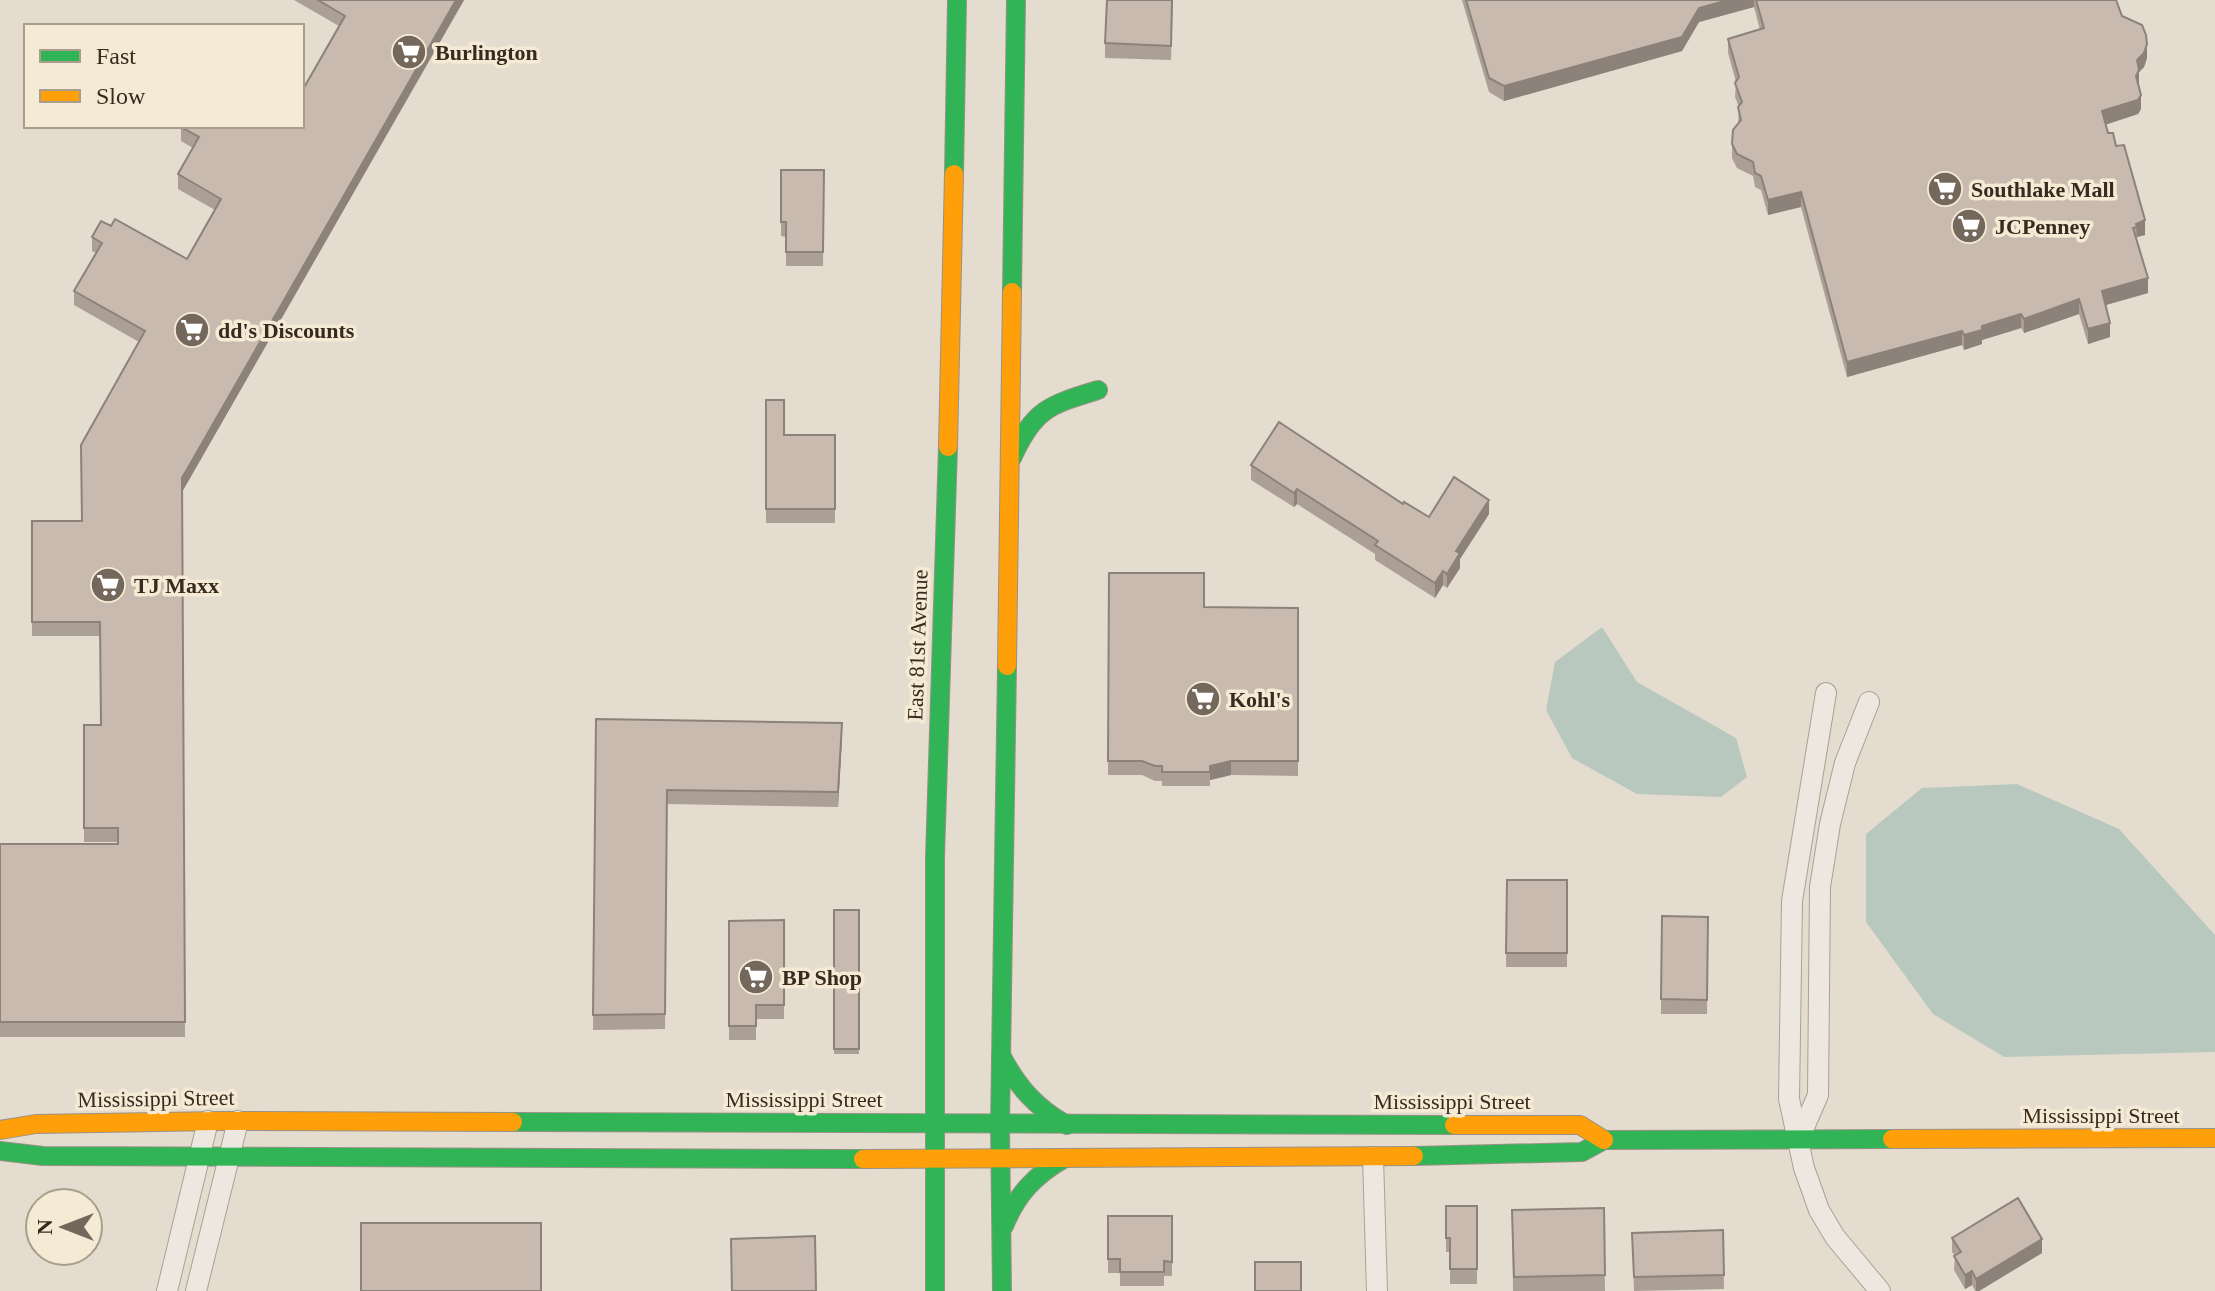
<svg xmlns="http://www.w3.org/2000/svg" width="2215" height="1291" font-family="'Times New Roman',serif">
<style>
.water{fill:#b9c8bf}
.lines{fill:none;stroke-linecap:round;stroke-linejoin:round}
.street-casing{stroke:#a9a197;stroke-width:22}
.fast-casing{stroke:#999186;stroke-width:20}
.slow-casing{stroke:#999186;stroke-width:20}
.street{stroke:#ece8df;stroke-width:20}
.fast{stroke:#30b455;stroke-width:18}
.slow{stroke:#ff9f0a;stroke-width:18}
.wall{fill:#aca096}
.shaded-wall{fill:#8c827a}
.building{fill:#c8baaf;stroke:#8c827a;stroke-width:2}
.labels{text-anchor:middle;stroke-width:7;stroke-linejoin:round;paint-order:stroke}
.poi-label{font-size:22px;font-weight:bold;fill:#382a1f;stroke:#f5ead4;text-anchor:start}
.street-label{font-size:22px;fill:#382a1f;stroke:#f5ead4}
</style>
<rect width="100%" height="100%" fill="#e4dcce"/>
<!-- water -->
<g class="water">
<polygon points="1602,627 1637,682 1736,738 1747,777 1721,797 1637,794 1572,758 1546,710 1555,662"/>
<polygon points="2017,784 2119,829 2215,935 2215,1052 2004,1057 1933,1014 1866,922 1866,834 1922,788"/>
</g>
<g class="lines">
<!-- street casing -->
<g class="street-casing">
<g id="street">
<polyline points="1826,693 1792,901 1789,1099 1804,1168 1819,1210 1835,1237 1880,1291"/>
<polyline points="1798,1141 1818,1095 1820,887 1830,824 1845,763 1869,702"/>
<polyline points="1373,1157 1377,1291"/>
<polyline points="167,1291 208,1121"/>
<polyline points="196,1291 238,1121"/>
</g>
</g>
<!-- fast casing -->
<g class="fast-casing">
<g id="fast">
<polyline points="954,174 957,0"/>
<polyline points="1012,292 1016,0"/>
<path d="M1012,458C1034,409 1049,405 1098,390"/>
<path d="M1001,1055C1017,1086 1036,1108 1067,1125"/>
<polyline points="513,1122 1454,1125"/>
<polyline points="0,1151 43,1156 863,1159"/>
<polyline points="1414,1156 1582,1152 1604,1140 1892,1139"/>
<path d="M1004,1226C1017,1194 1035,1175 1065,1158"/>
<polyline points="935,1291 935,857 948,447"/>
<polyline points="1002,1291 1000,1125 1007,666"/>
</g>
</g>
<!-- slow casing -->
<g class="slow-casing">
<g id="slow">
<polyline points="948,447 954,174"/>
<polyline points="1007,666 1012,292"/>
<polyline points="1454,1125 1580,1125 1604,1140"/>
<polyline points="0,1130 36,1124 220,1121 513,1122"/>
<polyline points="1892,1139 2215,1138"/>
<polyline points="863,1159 1414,1156"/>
</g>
</g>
<!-- street -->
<use href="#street" class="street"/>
<!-- fast -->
<use href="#fast" class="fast"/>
<!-- slow -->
<use href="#slow" class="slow"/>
</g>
<!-- wall -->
<g class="wall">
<polygon points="294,0 464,0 182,492 185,1037 0,1037 0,844 118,844 118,842 84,842 84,725 101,725 100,636 32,636 32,521 81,521 139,342 74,305 74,291 96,253 92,251 92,237 111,226 187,259 215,210 178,189 178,174 193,148 181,141 181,127 302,126 339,26"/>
<polygon points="1173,0 1171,60 1105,58 1105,43"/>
<polygon points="1462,0 2116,0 2122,16 2147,58 2144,67 2139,72 2138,85 2141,109 2138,114 2105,124 2108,133 2116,146 2145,235 2137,237 2137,241 2148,293 2106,305 2110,337 2088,344 2079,314 2024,333 2021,328 1982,340 1982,344 1964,350 1962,345 1847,377 1801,207 1768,215 1761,190 1755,187 1753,176 1737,168 1732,158 1732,144 1738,123 1739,107 1735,97 1736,82 1728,53 1728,39 1760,30 1754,7 1699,22 1682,51 1504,101 1489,92"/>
<polygon points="781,170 824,170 823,266 786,266 786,237 781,236"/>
<polygon points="766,400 784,435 835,435 835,523 766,523"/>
<polygon points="1251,465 1403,504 1429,517 1489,514 1460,559 1460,568 1447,588 1443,585 1435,598 1375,560 1375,554 1297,504 1294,507 1251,480"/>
<polygon points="1109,573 1204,607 1298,608 1298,776 1231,775 1210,780 1210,786 1162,786 1162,781 1155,781 1142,775 1108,775"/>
<polygon points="596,719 842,737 838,807 667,804 665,1029 593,1030"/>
<polygon points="1507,880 1567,880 1567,967 1506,967"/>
<rect x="834" y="910" width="25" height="144"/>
<polygon points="1662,916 1708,917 1707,1014 1661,1014"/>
<polygon points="784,920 784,1019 756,1019 756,1040 729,1040 729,921"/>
<polygon points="1446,1206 1477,1206 1477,1284 1450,1284 1450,1252 1446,1252"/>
<polygon points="1604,1208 1605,1291 1513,1291 1512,1210"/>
<polygon points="1108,1216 1172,1216 1172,1276 1164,1276 1164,1286 1120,1286 1120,1273 1108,1273"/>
<polygon points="1723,1230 1724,1289 1634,1291 1632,1233"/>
<polygon points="1952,1238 2042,1253 1979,1291 1975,1291 1972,1285 1965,1289 1954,1270 1955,1256 1952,1252"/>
</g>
<!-- shaded-wall -->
<g class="shaded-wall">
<polygon points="456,0 464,0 182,492 182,478"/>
<polygon points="1728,0 1754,0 1754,7 1699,22 1682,51 1504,101 1504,86 1699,8"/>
<polygon points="2147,44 2147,58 2144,67 2139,72 2139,84 2136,90 2137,60"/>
<polygon points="2141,95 2141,109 2138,114 2102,126 2102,111"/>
<polygon points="1801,192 1801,207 1768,215 1768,200"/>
<polygon points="2145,220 2145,235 2137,237 2136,224"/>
<polygon points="2148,278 2148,293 2102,306 2102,291"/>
<polygon points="2079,299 2079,314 2024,333 2024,319"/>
<polygon points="2021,314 2021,328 1982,340 1982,344 1964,350 1964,335 1982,326"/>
<polygon points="2110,323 2110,337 2088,344 2088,329"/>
<polygon points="1962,331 1962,345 1847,377 1847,362"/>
<polygon points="1297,489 1297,504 1294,507 1294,493"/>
<polygon points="1489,500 1489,514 1460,559 1460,568 1447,588 1447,574 1456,551"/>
<polygon points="1443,571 1443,585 1435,598 1435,583"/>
<polygon points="842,723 842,737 838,807 838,792"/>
<polygon points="1231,761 1231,775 1210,780 1210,766"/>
<polygon points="2042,1239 2042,1253 1979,1291 1976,1291 1976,1279"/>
<polygon points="1972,1271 1972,1285 1965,1289 1965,1275"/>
</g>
<!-- building -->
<g class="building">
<polygon points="318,0 456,0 182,478 185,1022 0,1022 0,844 118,844 118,828 84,828 84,725 101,725 100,622 32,622 32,521 82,521 81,445 145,331 74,291 102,243 92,237 101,221 111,226 115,219 187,259 221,199 178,174 199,137 181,127 182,126 302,126 302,91 345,16"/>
<polygon points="1107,0 1172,0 1171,46 1105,43"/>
<polygon points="1466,0 1728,0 1699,8 1682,37 1504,86 1489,78"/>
<polygon points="1756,0 2116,0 2122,16 2142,25 2146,35 2147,44 2144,53 2137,60 2139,70 2136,76 2141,95 2138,100 2102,111 2108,133 2113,133 2116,146 2124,145 2145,220 2136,224 2137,227 2133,228 2148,278 2102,291 2110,323 2088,329 2079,299 2024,319 2021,314 1982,326 1982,330 1964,335 1962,331 1847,362 1801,192 1768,200 1761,176 1755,173 1753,162 1737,154 1732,144 1733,130 1741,120 1738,107 1742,102 1735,83 1739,77 1728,39 1764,28"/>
<polygon points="781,170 824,170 823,252 786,252 786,222 781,222"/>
<polygon points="766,400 784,400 784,435 835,435 835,509 766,509"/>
<polygon points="1279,422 1403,504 1404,502 1429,517 1454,477 1489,500 1456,551 1460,553 1447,574 1443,571 1435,583 1375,545 1378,541 1297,489 1294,493 1251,465"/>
<polygon points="1109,573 1204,573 1204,607 1298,608 1298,761 1231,761 1210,766 1210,772 1162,772 1162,766 1155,766 1142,761 1108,761"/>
<polygon points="596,719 842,723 838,792 667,790 665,1014 593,1015"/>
<polygon points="1507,880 1567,880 1567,953 1506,953"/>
<rect x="834" y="910" width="25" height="139"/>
<polygon points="1662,916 1708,917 1707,1000 1661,999"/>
<polygon points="784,920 784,1005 756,1005 756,1026 729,1026 729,921"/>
<polygon points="2018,1198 2042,1239 1976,1279 1972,1271 1965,1275 1954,1256 1961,1252 1952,1238"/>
<polygon points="1446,1206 1477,1206 1477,1269 1450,1269 1450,1238 1446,1238"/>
<polygon points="1604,1208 1605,1275 1514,1277 1512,1210"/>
<polygon points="1108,1216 1172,1216 1172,1262 1164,1261 1164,1272 1120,1272 1120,1259 1108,1259"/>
<rect x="361" y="1223" width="180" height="68"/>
<polygon points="1723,1230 1724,1275 1634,1277 1632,1233"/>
<polygon points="815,1236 816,1291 732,1291 731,1239"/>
<rect x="1255" y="1262" width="46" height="29"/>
</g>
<!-- icons -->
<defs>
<g id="supermarket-disc" transform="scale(1.8)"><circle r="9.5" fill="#74685c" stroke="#f5ead4"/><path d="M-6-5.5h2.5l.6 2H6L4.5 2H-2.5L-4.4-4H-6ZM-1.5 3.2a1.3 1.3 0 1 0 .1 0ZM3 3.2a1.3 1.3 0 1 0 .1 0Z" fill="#fff"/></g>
</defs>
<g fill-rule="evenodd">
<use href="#supermarket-disc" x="409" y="52"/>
<use href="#supermarket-disc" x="1945" y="189"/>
<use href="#supermarket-disc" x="1969" y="226"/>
<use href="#supermarket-disc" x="192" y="330"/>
<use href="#supermarket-disc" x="108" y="585"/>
<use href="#supermarket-disc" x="1203" y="699"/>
<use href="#supermarket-disc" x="756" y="977"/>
</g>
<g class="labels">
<!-- poi labels -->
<g class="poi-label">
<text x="435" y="60">Burlington</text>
<text x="1971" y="197">Southlake Mall</text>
<text x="1995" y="234">JCPenney</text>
<text x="218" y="338">dd's Discounts</text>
<text x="134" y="593">TJ Maxx</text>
<text x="1229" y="707">Kohl's</text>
<text x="782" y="985">BP Shop</text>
</g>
<!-- street labels -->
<g class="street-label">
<text transform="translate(917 645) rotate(-88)" y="8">East 81st Avenue</text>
<text transform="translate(156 1098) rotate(-1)" y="8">Mississippi Street</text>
<text x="804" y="1107">Mississippi Street</text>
<text x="1452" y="1109">Mississippi Street</text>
<text x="2101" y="1123">Mississippi Street</text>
</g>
</g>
<!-- legend -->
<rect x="24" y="24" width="280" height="104" fill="#f5ead4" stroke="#a99d8c" stroke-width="2"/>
<rect x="40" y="50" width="40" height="12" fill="#30b455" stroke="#a99d8c" stroke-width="2"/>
<text x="96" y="64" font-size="24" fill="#382a1f">Fast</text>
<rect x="40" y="90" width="40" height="12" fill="#ff9f0a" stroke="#a99d8c" stroke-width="2"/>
<text x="96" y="104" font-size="24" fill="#382a1f">Slow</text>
<!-- north arrow -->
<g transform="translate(64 1227) rotate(270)"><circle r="38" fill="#f5ead4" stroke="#a99d8c" stroke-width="2"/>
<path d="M0-6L14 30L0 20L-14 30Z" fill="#74685c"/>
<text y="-12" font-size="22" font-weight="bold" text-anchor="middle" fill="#382a1f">N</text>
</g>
</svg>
